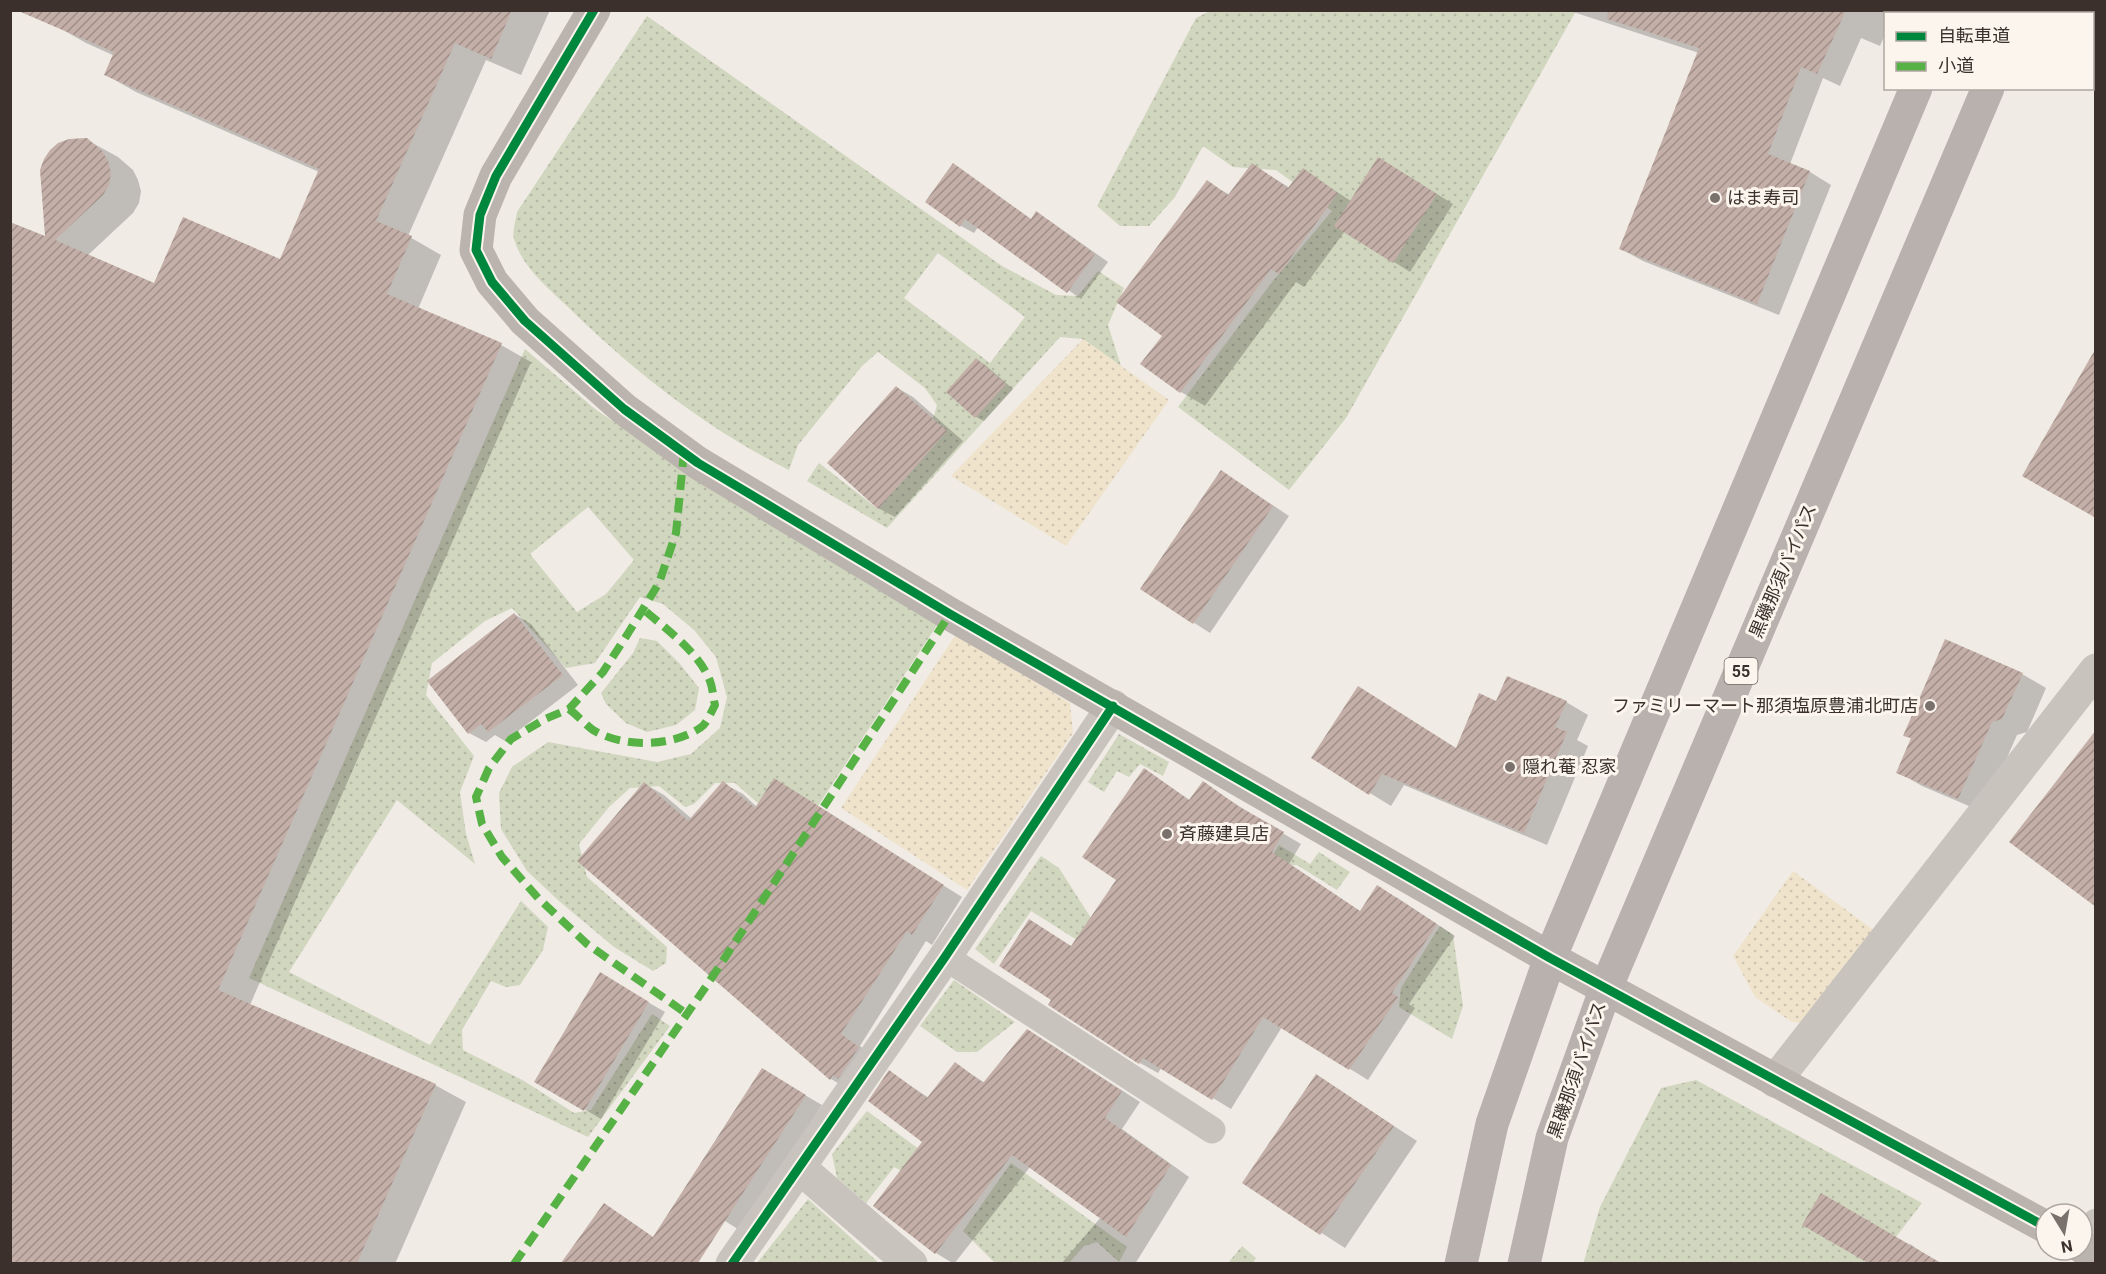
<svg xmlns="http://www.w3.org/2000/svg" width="2106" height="1274" font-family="Roboto,'Noto Sans JP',sans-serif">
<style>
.grass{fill:url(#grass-dots);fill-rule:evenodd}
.sand{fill:url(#sand-dots)}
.shadow{fill:#0003}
.building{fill:url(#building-hatch)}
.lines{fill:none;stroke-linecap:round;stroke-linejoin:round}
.lane{stroke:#c9c3be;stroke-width:27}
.street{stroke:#c9c3be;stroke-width:33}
.secondary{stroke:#bab3ae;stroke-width:33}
.primary{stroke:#b8b1ad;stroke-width:33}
.quiet{stroke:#57b246;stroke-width:8;stroke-dasharray:15 8;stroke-linecap:butt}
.cycleway-casing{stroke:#fbf5ee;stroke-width:13}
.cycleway{stroke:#00873e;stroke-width:9}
.poi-dot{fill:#7a716c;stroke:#fbf5ee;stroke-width:2}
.labels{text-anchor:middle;stroke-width:6;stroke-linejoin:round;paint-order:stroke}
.shield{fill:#fbf5ee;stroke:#756b66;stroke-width:1.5}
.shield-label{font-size:16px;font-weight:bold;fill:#3b302b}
.poi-label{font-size:18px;fill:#3b302b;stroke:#fbf5ee;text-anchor:start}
.street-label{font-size:18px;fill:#3b302b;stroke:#fbf5ee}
</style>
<defs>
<pattern id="grass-dots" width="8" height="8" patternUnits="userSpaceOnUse" patternTransform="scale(1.5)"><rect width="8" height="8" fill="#d1d6bf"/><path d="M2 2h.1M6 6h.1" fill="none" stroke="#b4b8a4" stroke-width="1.8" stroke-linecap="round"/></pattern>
<pattern id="sand-dots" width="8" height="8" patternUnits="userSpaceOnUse" patternTransform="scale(1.5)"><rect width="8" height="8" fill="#efe3cc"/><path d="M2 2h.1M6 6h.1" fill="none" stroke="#cec3af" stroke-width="1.8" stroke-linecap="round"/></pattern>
<pattern id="building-hatch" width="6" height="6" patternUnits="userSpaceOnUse" patternTransform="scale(1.5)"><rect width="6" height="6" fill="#c3afa7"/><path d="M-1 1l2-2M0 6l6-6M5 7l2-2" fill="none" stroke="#a08f88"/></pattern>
</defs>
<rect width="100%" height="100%" fill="#f0ebe5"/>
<!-- grass -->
<g class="grass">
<polygon points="1210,11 1576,11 1346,418 1289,490 1178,407 1273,281 1332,211 1276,170 1233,167 1203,146 1175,197 1149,226 1120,226 1097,206 1196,18"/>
<path d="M647,16L1002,266L1056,295L1078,296L1098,271L1124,288L1108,325L1121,366L1083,339L1060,337L887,528L807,481L819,463L878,509L937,442L931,426L937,405L925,388L878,352L862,366L798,445L789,470C707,429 633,371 568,307C547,287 523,268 514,239C512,232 516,220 517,212ZM938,253L1025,317L990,363L904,298Z"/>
<path d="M525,349L595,409L653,449L943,616L719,956L777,820L735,783H715L694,804L685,807L659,786L630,788L609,807L579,844L587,877L667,947L666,963L653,971L614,947L559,901L527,871L501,829L499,793L512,767L548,742L657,762L691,754L720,728L727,697L716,657L694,630L663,604L640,597L595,663L566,668L512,608L485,621L432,663L426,695L474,756L460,792L466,834L475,864L397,800L289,972L430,1045L521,901L548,927L543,950L520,985L506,987L491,981L462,1030L463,1050L524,1081L574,1113L591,1110L652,1014L670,1026L588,1137L249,978ZM588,507L634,560L606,594L577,612L530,554Z"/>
<polygon points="640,638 657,641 680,664 699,688 695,710 676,725 647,732 626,723 606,704 601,693 633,653"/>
<polygon points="1119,734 1169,762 1163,776 1140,764 1129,777 1117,771 1104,792 1088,782"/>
<polygon points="1279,845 1310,864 1319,852 1350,872 1337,890 1297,865 1266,866"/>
<polygon points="1041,856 1059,868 1098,929 1085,945 1031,911 994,964 975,949"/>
<polygon points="1440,926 1453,935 1463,1006 1452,1039 1399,1007 1401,988"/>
<polygon points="954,980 1015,1022 977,1052 957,1052 920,1026"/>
<polygon points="1696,1080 1922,1203 1876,1263 1583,1264 1600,1207 1661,1088"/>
<polygon points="867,1111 923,1152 908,1174 894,1167 866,1203 837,1178 832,1154"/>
<polygon points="1011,1163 1127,1247 1119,1262 1097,1242 1084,1246 1069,1263 995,1263 963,1231"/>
<polygon points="808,1199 879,1263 757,1263"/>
<polygon points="1242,1246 1256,1258 1253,1263 1228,1263"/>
</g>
<!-- sand -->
<g class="sand">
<polygon points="1083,339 1169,400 1066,546 951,476"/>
<polygon points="956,634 1070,703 1073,733 967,890 841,808"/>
<polygon points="1793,871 1875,931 1801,1023 1792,1022 1755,997 1733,956"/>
</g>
<!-- shadow -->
<g class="shadow">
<polygon points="62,10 550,10 521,75 486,60 408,236 441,255 418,309 501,345 531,362 250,1005 435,1085 466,1102 395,1264 10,1264 10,223 47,239 87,140 118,157 133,170 138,180 141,191 139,203 133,213 87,256 155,285 280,261 319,172 136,92 106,75 115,56 86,43 56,26"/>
<polygon points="1567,10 1895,10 1894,14 1886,14 1886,32 1880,46 1861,38 1840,86 1823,78 1790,164 1810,172 1831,185 1779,315 1643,261 1621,249 1699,53"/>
<polygon points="953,165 1032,220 1037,213 1050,221 1108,262 1081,299 978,227 974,233 961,226"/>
<polygon points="1253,165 1290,188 1303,170 1351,201 1395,168 1453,204 1410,272 1345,231 1304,287 1296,282 1205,406 1181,392 1164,335 1207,182 1230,195"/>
<polygon points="976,360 984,364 1013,389 984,421 976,417 948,391"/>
<polygon points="896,387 913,397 963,441 895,517 878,508"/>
<polygon points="1238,482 1289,516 1210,633 1142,589"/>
<polygon points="514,614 531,624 578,685 505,741 495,735 486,742 469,733"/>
<polygon points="2022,674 2046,688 2027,732 2017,735 1983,812 1922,786 1898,772 1912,739 1905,735"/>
<polygon points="1566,702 1588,715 1577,740 1588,746 1547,845 1404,785 1391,806 1313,758 1457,749 1497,703"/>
<polygon points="1145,770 1191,801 1204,783 1257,818 1301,844 1289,864 1361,912 1396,897 1455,936 1409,1004 1415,1008 1368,1080 1282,1027 1231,1109 1162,1067 1158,1073 1140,1063 1050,1004 1054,1000 1030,921 1072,947 1118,880"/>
<polygon points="723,783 743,794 757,807 794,792 962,897 932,945 926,941 860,1046 878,1060 850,1090 831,1079 579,860 645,784 664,795 692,819"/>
<polygon points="601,975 665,1012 601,1119 537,1081"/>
<polygon points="1047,1042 1140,1102 1122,1129 1189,1177 1135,1264 1061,1264 1101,1217 1030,1167 954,1264 936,1253 875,1206 924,1142 890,1072 929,1098 956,1064 985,1083"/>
<polygon points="762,1070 822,1105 741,1231 682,1194"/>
<polygon points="1317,1076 1417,1141 1345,1248 1244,1183"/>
<polygon points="604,1205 621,1215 692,1264 562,1264"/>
<polygon points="1804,1225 1908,1246 1910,1244 1939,1264 1871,1264"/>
</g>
<!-- building -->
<g class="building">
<polygon points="16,10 512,10 491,59 455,43 376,221 412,236 387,294 502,343 218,990 436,1084 357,1263 10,1263 10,222 45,236 40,170 44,159 50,150 58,143 69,139 87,138 102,151 108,161 111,173 109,185 103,195 55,240 154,283 183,217 280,259 319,169 104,75 114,52"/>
<polygon points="1608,10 1846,10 1817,74 1801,67 1768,154 1810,171 1757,304 1619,249 1699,48 1607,19"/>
<polygon points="1378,157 1437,194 1393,263 1334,226"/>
<polygon points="953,163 1031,219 1036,211 1095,254 1067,293 965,219 960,227 925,202"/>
<polygon points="1252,163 1288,188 1303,168 1338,193 1279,274 1271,269 1180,393 1140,364 1162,336 1116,302 1207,180 1228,195"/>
<polygon points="2096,348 2096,518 2022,476"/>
<polygon points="976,358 1006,384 975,418 946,392"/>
<polygon points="896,386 947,431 878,509 827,463"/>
<polygon points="1221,470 1273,506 1193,624 1140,589"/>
<polygon points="514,613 563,675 488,732 481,724 468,734 427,681"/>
<polygon points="1945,639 2023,673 2002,719 1992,722 1958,799 1896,773 1911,738 1903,736"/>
<polygon points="1507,676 1567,701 1555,727 1567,732 1524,833 1382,774 1369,795 1311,758 1358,686 1456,748 1479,693 1496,701"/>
<polygon points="2096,730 2096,907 2009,842"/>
<polygon points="1144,768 1189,800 1203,781 1238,806 1284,832 1272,852 1360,911 1377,885 1437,924 1392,993 1398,997 1349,1070 1263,1017 1212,1100 1143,1058 1139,1064 1048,1005 1051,1000 999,966 1029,919 1071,946 1116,880 1082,857"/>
<polygon points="774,778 944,885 912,935 907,931 841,1034 859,1047 838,1079 833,1075 830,1080 577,861 644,782 688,821 723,781 755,808"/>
<polygon points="600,972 649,1002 584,1111 534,1082"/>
<polygon points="1027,1029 1122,1091 1105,1118 1171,1165 1126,1237 1012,1155 935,1254 873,1206 922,1142 868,1101 889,1070 927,1098 955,1062 983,1083"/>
<polygon points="762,1068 806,1095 698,1263 561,1263 604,1203 653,1237"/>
<polygon points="1316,1074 1394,1126 1320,1235 1242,1183"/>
<polygon points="1821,1193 1941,1263 1868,1263 1802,1225"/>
</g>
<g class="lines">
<!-- lane -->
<g class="lane">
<polyline points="945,957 1212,1130"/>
<polyline points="2082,1241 2096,1222"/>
</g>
<!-- street -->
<g class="street">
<polyline points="1775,1081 2096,670"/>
<polyline points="800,1168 911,1264"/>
<polyline points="732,1264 945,957 1113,706"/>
</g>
<!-- secondary -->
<g class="secondary">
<polyline points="594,10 496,176 480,215 476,250 492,282 525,321 624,409 698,463 950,614 1550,958 2046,1227"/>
<polyline points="2082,1247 2096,1254"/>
</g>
<!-- primary -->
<g class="primary">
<polyline points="1947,14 1948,10"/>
<polyline points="2020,14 2021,10"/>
<polyline points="1461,1264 1492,1124 1550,958 1916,88"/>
<polyline points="1524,1264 1552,1138 1606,988 1988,88"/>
</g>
<!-- quiet -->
<g class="quiet">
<polyline points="684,452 676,533 659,583 627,635 603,672 569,709 545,719 511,739 489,768 476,797 482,824 502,857 538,898 587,944 687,1014"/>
<path d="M569,709C577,715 585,724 593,730C623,748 671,747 700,728C707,724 711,712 715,705C713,697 713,689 710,681C699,652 666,629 643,609"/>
<polyline points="514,1264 707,985 950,614"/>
</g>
<!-- cycleway casing -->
<g class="cycleway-casing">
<g id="cycleway">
<polyline points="594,10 496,176 480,215 476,250 492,282 525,321 624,409 698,463 950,614 1550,958 2046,1227"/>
<polyline points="732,1264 945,957 1113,706"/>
</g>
</g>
<!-- cycleway -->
<use href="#cycleway" class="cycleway"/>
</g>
<!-- markers -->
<g class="poi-dot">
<circle cx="1715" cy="198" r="6"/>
<circle cx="1930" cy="706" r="6"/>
<circle cx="1510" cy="767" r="6"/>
<circle cx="1167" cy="834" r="6"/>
</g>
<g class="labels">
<!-- shield labels -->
<rect class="shield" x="1724.5" y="658" width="33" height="26" rx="4.5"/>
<g class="shield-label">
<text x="1741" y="677">55</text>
</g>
<!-- poi labels -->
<g class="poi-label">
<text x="1727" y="204">はま寿司</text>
<text x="1918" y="712" text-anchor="end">ファミリーマート那須塩原豊浦北町店</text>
<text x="1522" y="773">隠れ菴 忍家</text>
<text x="1179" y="840">斉藤建具店</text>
</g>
<!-- street labels -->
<g class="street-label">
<text transform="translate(1783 571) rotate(-67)" y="6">黒磯那須バイパス</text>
<text transform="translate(1577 1070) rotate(-71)" y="6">黒磯那須バイパス</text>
</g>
</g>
<!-- border -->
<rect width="2106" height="1274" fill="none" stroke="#3b302b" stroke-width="24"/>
<!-- legend -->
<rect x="1884" y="12" width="210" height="78" fill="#fbf5ee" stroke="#aea6a0" stroke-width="1.5"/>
<rect x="1896" y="32" width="30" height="9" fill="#00873e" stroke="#aea6a0" stroke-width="1.5"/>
<text x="1938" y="42" font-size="18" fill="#3b302b">自転車道</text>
<rect x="1896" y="62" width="30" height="9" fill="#57b246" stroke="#aea6a0" stroke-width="1.5"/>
<text x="1938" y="72" font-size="18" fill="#3b302b">小道</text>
<!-- north arrow -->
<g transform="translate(2064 1232) rotate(169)"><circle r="28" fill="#fbf5ee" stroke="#aea6a0" stroke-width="1.5"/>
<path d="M0-4.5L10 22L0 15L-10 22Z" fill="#7a716c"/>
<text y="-9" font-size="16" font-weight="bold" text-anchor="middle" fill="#3b302b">N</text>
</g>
</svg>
